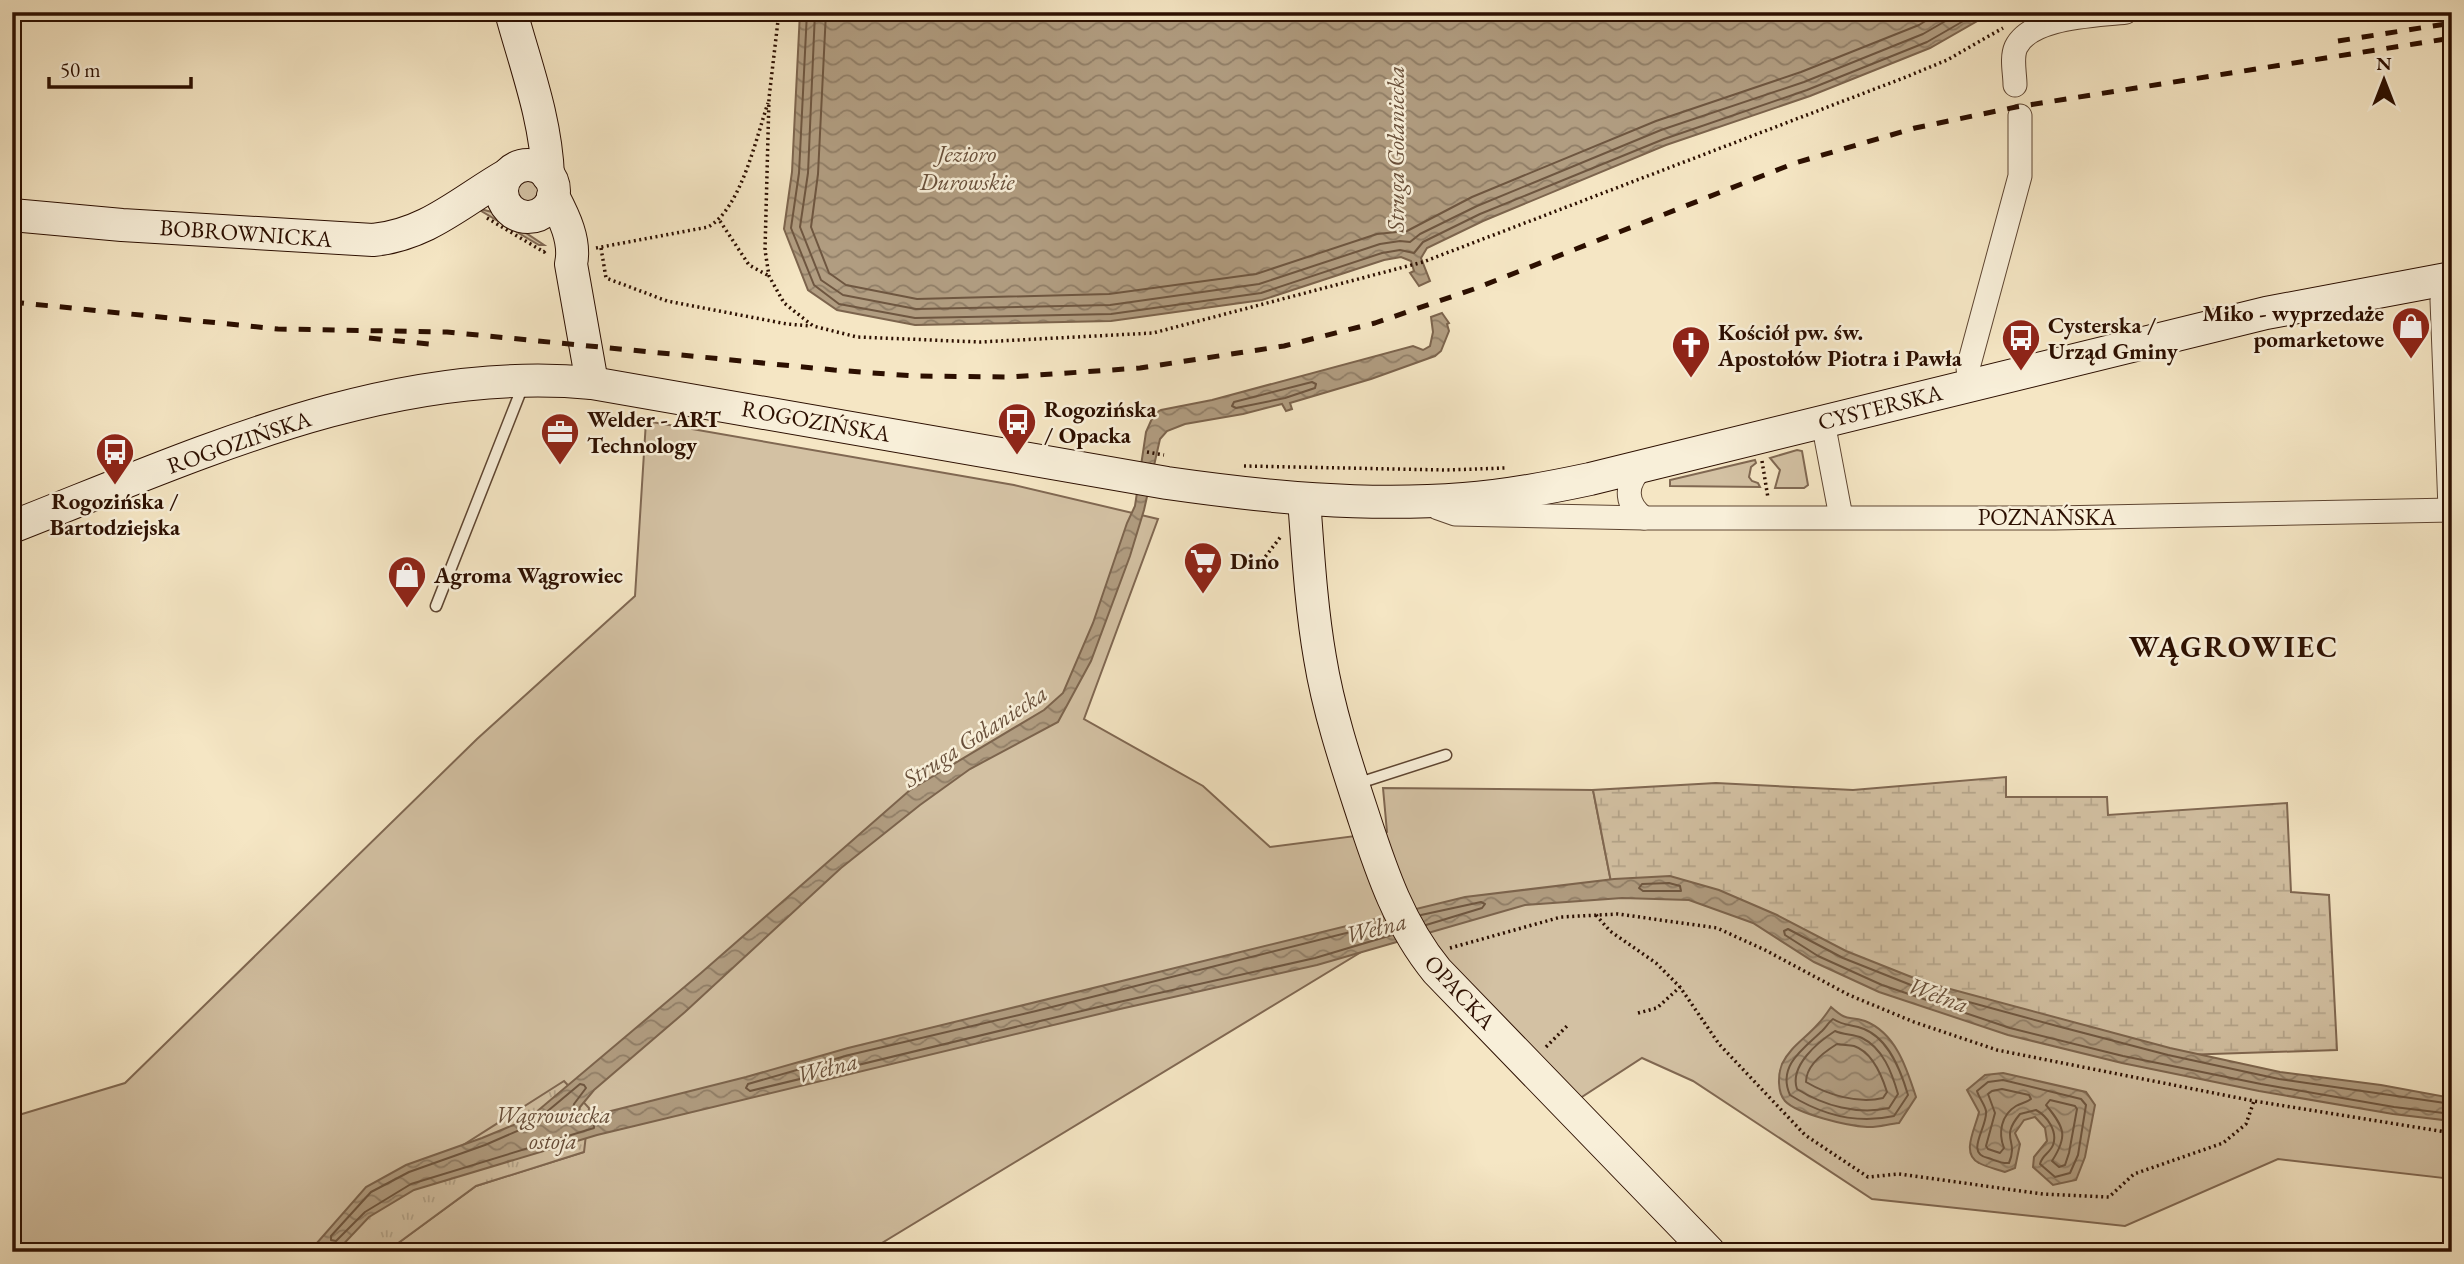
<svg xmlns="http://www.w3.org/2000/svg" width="2464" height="1264" font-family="'EB Garamond',serif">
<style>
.grass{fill:#d3c1a3;stroke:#806852;stroke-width:2}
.wetland{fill:url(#wetland-marsh);stroke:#806852;stroke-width:2}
.park{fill:url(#park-tufts);stroke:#806852;stroke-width:2}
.water{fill:url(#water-waves);stroke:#7c644d;stroke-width:2}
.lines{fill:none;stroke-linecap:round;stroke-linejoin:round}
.shore{stroke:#6e5640;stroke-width:2}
.lane-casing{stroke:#5e4531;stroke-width:13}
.street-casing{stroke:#5e4531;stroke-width:25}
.secondary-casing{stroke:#2c0f00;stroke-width:34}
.path{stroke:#2c0f00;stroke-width:3.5;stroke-dasharray:2 3.5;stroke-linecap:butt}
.lane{stroke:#f8efd9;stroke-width:10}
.street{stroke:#f8efd9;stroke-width:23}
.secondary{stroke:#f8efd9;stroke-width:32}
.rail{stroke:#2c0f00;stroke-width:5;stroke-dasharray:12 12;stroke-linecap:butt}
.labels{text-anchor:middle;stroke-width:5;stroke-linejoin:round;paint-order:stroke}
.street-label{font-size:23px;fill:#2c0f00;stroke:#f8efd9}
.poi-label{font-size:23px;font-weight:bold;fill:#2c0f00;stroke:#f8efd9;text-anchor:start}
.park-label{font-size:23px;font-style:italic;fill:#664d39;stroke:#f8efd9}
.water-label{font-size:24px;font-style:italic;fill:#684f3a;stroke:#f8efd9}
.district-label{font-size:30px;font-weight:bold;letter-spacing:2px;fill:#2c0f00;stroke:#f8efd9}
</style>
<defs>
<pattern id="wetland-marsh" width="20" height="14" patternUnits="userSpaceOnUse" patternTransform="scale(1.75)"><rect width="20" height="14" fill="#d3c1a3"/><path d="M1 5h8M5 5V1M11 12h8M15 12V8" fill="none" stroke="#b5a58b"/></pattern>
<pattern id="park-tufts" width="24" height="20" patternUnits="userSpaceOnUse" patternTransform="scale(1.75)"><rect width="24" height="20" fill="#d3c1a3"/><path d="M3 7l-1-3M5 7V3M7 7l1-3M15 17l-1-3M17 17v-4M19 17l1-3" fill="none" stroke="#b5a58b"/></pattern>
<pattern id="water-waves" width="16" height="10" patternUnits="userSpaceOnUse" patternTransform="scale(1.75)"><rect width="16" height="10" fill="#b19d81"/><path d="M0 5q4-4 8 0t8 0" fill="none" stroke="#907e67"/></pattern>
</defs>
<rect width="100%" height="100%" fill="#f5e6c4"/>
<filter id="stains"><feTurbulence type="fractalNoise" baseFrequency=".00286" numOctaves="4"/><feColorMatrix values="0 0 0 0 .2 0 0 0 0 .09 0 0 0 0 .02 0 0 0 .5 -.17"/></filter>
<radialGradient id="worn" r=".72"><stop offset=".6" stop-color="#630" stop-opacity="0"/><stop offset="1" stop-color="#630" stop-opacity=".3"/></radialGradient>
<!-- grass -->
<g class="grass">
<circle cx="528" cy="191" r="13"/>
<polygon points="476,208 496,213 544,245 539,245"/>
<polygon points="646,421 1014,485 1158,519 1084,719 1203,786 1270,847 1387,832 1383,788 1593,790 1612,887 1679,887 2151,1056 2452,1121 2452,1179 2278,1159 2125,1226 1872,1199 1693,1081 1642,1058 1568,1106 1414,920 867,1252 386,1252 476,1186 584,1152 405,1182 307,1252 12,1252 12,1117 125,1083 477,739 635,596"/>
<polygon points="1797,450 1802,451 1808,485 1804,488 1775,488 1780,470 1770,458"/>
<polygon points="1755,460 1756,463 1751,467 1749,477 1752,481 1758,483 1760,487 1670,486 1670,480"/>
</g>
<!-- wetland -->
<polygon class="wetland" points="2006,777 2006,797 2107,797 2108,815 2287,803 2291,892 2329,895 2337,1050 2151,1056 1918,991 1715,896 1612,887 1593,790 1716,783 1853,790"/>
<!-- park -->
<polygon class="park" points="564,1081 589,1108 584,1152 476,1186 386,1252 307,1252 405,1182"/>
<!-- water -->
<g class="water">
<polygon points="800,12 1993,12 1930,48 1810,96 1666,145 1483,221 1427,248 1421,258 1430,281 1419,286 1410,273 1414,271 1411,261 1401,257 1384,260 1262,300 1111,321 915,325 837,310 808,290 784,229 792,172"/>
<polygon points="1442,313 1449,323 1447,324 1449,331 1441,351 1435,356 1371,379 1290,403 1292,409 1286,411 1282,404 1243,414 1185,424 1167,431 1160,439 1144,510 1130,556 1091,661 1058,722 970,769 920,805 841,868 685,1012 594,1090 580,1107 578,1116 599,1114 746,1077 848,1048 1465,897 1614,879 1670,876 1719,890 1777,915 1846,951 1924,982 2170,1048 2280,1072 2381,1085 2452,1098 2452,1121 2393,1114 2259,1091 2122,1063 2008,1035 1879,992 1814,962 1753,923 1689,900 1622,898 1525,905 1317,965 1120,1009 597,1135 414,1190 369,1217 336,1252 309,1252 366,1187 406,1165 482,1138 528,1119 701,973 910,790 1044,710 1063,693 1093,623 1127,523 1135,506 1146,432 1154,414 1161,410 1212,400 1413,346 1423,350 1430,346 1433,332 1431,317"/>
<path d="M1831,1007C1849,1023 1847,1015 1865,1021C1896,1033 1907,1069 1916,1097L1899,1123C1888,1124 1877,1128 1867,1127C1848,1126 1797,1114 1785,1101C1777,1092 1778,1074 1782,1064C1790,1047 1806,1038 1818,1024C1823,1019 1827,1013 1831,1007Z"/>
<path d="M2003,1073L2086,1092L2095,1105L2085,1157L2076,1180L2053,1185L2033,1167L2034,1157L2047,1141L2045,1128L2035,1117L2024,1120L2015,1133L2020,1144L2015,1168L2005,1172C1997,1169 1986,1167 1979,1163C1960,1154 1976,1127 1979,1112L1967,1090L1985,1075Z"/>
</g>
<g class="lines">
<!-- shore -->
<g class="shore">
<polyline points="807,12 799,173 791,228 814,285 839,304 915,318 1111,314 1261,293 1382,253 1400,250 1414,253 1423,242 1480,214 1664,139 1807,90 1927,42 1979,12"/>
<polyline points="815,12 808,173 800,227 821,280 843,295 916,309 1110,305 1259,284 1380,244 1400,241 1410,242 1420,234 1477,206 1661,130 1804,82 1923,34 1961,12"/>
<polyline points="826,12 818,174 811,227 829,273 846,285 917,299 1109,294 1256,274 1377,234 1407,231 1472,197 1656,121 1801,72 1919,25 1940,12"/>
<polygon points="1312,382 1316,384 1315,388 1285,398 1236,408 1232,406 1234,402"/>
<polygon points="1669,883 1680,886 1681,891 1643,891 1639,888 1642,884"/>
<polyline points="1421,915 1481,902 1485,904 1482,908 1426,925"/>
<polyline points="1386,923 1036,1011 849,1055 748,1084 746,1088 750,1091 1119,1002 1315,958 1392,935"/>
<path d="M1833,1019C1846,1027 1851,1024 1864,1029C1889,1039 1901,1071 1908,1095L1894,1116C1858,1124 1822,1115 1790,1095C1777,1066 1803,1049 1822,1031C1826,1027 1829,1022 1833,1019Z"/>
<path d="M1835,1031C1844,1035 1854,1034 1862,1038C1883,1048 1892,1073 1898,1094L1889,1108C1858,1115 1824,1106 1797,1089C1789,1066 1818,1042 1835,1031Z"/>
<path d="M1837,1044C1843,1045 1849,1045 1854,1046C1872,1052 1882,1076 1887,1092L1883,1098C1858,1104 1828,1095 1806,1082C1806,1066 1824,1052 1837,1044Z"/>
<path d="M2003,1080L2081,1099L2086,1105L2078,1155L2070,1173L2055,1177L2040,1164C2042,1155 2050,1153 2053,1145C2058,1131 2047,1116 2036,1110L2020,1114C1999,1139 2019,1139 2009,1163C2001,1164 1995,1160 1988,1158C1964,1153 1988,1127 1986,1111C1985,1105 1979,1098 1977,1091L1988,1082Z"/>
<polygon points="580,1084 584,1085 586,1088 574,1104 572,1117 578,1123 594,1122 594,1128 411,1184 365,1212 336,1241 331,1240 331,1236 371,1192 409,1172 485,1145 531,1125"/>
<path d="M2002,1089L2029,1095L2031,1099C2026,1103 2021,1103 2016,1106C2001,1115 1998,1133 2004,1148L2000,1153L1988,1149L1986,1146L1995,1113L1988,1094L1992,1091Z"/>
<path d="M2050,1100L2075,1106L2077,1109L2069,1153L2065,1165L2059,1167L2052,1161C2068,1136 2065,1128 2046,1105Z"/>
<polyline points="2452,1104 2279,1079 2168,1055 2057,1026 1921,989 1843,958 1788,929 1784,931 1785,935 1818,956 1882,985 2010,1028 2123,1056 2261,1084 2394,1107 2452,1114"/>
</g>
<!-- lane casing -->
<g class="lane-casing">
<g id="lane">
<polyline points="436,606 524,383"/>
<polyline points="1356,784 1446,755"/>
</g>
</g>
<!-- street casing -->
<g class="street-casing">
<g id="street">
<path d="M2015,85C2015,73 2011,58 2016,47C2031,16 2097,16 2126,12"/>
<polyline points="2442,300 2450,509"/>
<polyline points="1970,385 1968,368 2020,176 2020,116"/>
<polyline points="1823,422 1841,517"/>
<path d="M1643,467C1625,483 1624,503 1644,518"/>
<polyline points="1438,508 1455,514 1644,518 2055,518 2452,510"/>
</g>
</g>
<!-- secondary casing -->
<g class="secondary-casing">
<g id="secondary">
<path d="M511,12C526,67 546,119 548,176"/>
<circle cx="528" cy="191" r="26"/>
<path d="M553,196C564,217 576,241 571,264L592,383"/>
<path d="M12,215L122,225L373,240C427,235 463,200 507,175"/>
<path d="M1304,499C1308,552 1311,606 1320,658C1329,713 1347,766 1364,818C1382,873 1400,926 1437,971L1709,1252"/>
<path d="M12,527C196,455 389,364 592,383L1167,483C1265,497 1365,507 1464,499C1507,496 1548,488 1590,479L2266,313L2452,278"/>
</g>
</g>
<!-- path -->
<g class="path">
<polyline points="779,12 769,98 765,250 769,276 784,303 813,326 857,337 980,342 1153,333 1423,262 1906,77 1947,60 2003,28"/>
<polyline points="487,218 544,252 546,250"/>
<polyline points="720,221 749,265 769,276"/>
<path d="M596,248L708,227C741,209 756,138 768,103"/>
<polyline points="601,248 606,278 667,301 787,324 811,326"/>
<polyline points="1147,452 1164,455"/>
<polyline points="1762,461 1768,498"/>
<polyline points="1244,466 1445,470 1506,468"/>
<polyline points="1262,561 1282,535"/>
<polyline points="1596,915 1610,931 1656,963 1680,987 1719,1044 1805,1135 1868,1177 1899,1174 2043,1194 2109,1197 2134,1174 2223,1143 2246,1124 2254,1101"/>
<polyline points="1450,948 1561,917 1618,914 1717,928 1765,950 1849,995 1914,1022 1997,1050 2254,1101 2452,1133"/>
<polyline points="1638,1013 1657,1008 1680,987"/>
<polyline points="1546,1047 1567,1026"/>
</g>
<!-- lane -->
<use href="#lane" class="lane"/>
<!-- street -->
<use href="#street" class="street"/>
<!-- secondary -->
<use href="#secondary" class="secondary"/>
<!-- rail -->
<g class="rail">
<polyline points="2338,41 2452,23"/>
<polyline points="12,302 278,329 447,332 834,370 914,376 1009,377 1140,368 1284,346 1375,323 1474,289 1795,163 1915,128 2016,107 2452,38"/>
<polyline points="369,338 439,345"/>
</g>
</g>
<!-- icons -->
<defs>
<g id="shop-pin" transform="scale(2.0125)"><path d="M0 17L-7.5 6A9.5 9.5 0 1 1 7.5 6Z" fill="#8f2418" stroke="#f8efd9"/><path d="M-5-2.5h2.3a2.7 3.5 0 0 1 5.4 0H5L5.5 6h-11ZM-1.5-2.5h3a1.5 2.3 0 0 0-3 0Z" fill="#fff"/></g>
<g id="bus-pin" transform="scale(2.0125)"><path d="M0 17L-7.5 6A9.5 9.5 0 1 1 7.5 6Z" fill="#8f2418" stroke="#f8efd9"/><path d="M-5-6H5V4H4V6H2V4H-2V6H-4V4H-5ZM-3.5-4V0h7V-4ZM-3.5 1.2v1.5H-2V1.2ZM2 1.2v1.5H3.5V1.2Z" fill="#fff"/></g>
<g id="church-pin" transform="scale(2.0125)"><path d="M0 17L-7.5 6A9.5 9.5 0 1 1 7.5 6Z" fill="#8f2418" stroke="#f8efd9"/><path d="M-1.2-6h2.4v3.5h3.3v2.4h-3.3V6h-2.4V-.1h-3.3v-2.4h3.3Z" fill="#fff"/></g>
<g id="office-pin" transform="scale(2.0125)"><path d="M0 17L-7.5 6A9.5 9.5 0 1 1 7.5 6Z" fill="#8f2418" stroke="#f8efd9"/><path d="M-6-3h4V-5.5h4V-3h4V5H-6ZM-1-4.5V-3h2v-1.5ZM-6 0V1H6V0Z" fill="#fff"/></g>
<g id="supermarket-pin" transform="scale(2.0125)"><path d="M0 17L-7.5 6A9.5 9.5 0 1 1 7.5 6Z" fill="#8f2418" stroke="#f8efd9"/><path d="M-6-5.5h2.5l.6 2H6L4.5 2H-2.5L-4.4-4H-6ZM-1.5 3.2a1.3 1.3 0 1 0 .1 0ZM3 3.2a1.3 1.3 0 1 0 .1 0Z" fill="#fff"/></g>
</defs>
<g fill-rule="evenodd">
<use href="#shop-pin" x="2411" y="326"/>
<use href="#bus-pin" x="2021" y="338"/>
<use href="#church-pin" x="1691" y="345"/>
<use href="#bus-pin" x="1017" y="422"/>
<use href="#office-pin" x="560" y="432"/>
<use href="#bus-pin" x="115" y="452"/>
<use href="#supermarket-pin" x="1203" y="561"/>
<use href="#shop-pin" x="407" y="575"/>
</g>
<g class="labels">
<!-- street labels -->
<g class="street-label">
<text transform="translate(246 233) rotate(4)" y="8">BOBROWNICKA</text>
<text transform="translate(1880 407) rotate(-14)" y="8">CYSTERSKA</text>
<text transform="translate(816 421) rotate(10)" y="8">ROGOZIŃSKA</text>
<text transform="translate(239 442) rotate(-19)" y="8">ROGOZIŃSKA</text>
<text x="2047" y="525">POZNAŃSKA</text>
<text transform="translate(1460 992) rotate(47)" y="8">OPACKA</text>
</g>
<!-- poi labels -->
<g class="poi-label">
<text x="2384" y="321" text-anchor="end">Miko - wyprzedaże<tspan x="2384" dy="26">pomarketowe</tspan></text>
<text x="2048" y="333">Cysterska /<tspan x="2048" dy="26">Urząd Gminy</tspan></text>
<text x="1718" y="340">Kościół pw. św.<tspan x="1718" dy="26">Apostołów Piotra i Pawła</tspan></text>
<text x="1044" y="417">Rogozińska<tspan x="1044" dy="26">/ Opacka</tspan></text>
<text x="587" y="427">Welder - ART<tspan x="587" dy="26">Technology</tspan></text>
<text x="115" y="509" text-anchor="middle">Rogozińska /<tspan x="115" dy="26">Bartodziejska</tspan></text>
<text x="1230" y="569">Dino</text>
<text x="434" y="583">Agroma Wągrowiec</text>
</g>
<!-- park labels -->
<g class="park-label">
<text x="553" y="1123">Wągrowiecka<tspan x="553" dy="26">ostoja</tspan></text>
</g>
<!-- water labels -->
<g class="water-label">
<text transform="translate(1396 149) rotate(-90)" y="8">Struga Gołaniecka</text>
<text x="967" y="162">Jezioro<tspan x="967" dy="28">Durowskie</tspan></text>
<text transform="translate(975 736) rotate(-33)" y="8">Struga Gołaniecka</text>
<text transform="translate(1376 928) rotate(-14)" y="8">Wełna</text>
<text transform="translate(1938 995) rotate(20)" y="8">Wełna</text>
<text transform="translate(827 1068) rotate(-14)" y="8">Wełna</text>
</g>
<!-- district labels -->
<g class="district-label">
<text x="2234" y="657">WĄGROWIEC</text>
</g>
</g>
<!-- margin -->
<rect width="2464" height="1264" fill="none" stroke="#f5e6c4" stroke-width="42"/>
<rect x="14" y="14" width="2436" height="1236" fill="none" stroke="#2c0f00" stroke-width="3.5"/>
<rect x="21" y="21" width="2422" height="1222" fill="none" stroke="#2c0f00" stroke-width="2"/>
<!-- north arrow -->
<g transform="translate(2384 80)" stroke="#f8efd9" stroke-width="5" paint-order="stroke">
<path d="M0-5L12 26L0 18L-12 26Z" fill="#2c0f00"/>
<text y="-10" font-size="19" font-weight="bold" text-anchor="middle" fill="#2c0f00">N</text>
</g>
<!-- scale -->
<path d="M49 77v10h142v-10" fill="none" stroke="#2c0f00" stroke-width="3.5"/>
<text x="60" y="77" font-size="21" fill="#2c0f00" stroke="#f8efd9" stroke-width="5" paint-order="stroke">50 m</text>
<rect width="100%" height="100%" filter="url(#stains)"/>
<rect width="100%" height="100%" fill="url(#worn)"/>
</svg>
